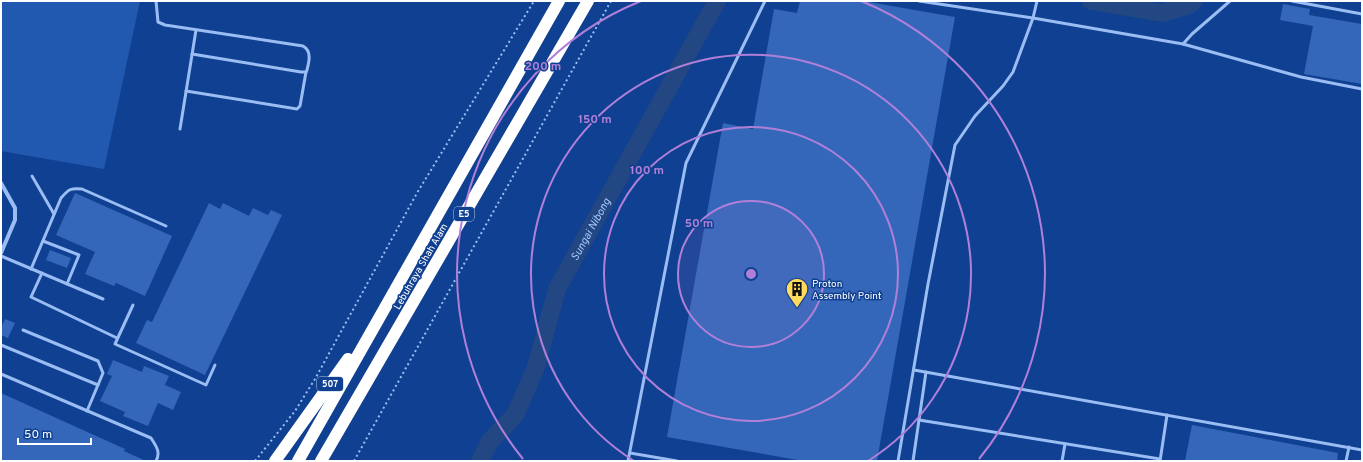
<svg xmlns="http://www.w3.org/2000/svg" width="1363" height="462" font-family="Overpass,sans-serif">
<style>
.green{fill:#2159b1}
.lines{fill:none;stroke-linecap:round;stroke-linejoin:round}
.river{stroke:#224783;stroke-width:18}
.building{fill:#3467b9}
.path{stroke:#9abdf3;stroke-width:2;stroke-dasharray:2 3;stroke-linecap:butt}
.lane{stroke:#9abdf3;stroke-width:3}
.street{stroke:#9abdf3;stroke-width:4}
.highway{stroke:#fff;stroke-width:12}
.ring{fill:none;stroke:#b080d9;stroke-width:2}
.labels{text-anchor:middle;stroke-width:3;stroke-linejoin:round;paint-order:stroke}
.shield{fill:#104091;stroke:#b7c6de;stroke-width:1}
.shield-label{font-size:9px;font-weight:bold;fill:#fff}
.street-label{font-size:10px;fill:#fff;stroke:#104091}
.poi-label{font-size:10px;fill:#fff;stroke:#104091;text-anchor:start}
.water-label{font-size:11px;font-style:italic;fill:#a6c8fa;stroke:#104091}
.centre{fill:#b080d9;stroke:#104091;stroke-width:2}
.ring-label{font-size:12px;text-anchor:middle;font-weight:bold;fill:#b080d9;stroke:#104091;stroke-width:3;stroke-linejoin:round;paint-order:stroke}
</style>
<rect width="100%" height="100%" fill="#104091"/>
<!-- green -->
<polygon class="green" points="1,1 140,1 104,169 1,151"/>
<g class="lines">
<!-- river -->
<g class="river">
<polyline points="1091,1 1162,13 1189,5 1194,1"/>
<path id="s1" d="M480,461L490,441L515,415L535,370L557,289L717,1"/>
</g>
</g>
<!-- building -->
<g class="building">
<polygon points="800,1 863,1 955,17 877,461 803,461 667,437 723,123 753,129 774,9 797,13"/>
<polygon points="1283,4 1310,9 1309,15 1362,24 1362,84 1304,74 1313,26 1280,20"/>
<polygon points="75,193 172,236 145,296 116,283 114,286 85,274 95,252 56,235"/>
<polygon points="209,203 220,209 223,203 249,216 253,208 268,215 271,210 282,215 205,375 136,343 147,320 152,322"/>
<polygon points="50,250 71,258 67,268 46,260"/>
<polygon points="5,319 15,323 8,338 1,335 1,328"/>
<polygon points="113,360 142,372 144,366 169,376 165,385 181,392 173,410 158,403 148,426 123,416 125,412 100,401 112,376 107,374"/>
<polygon points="1,393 125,449 124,451 146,461 1,461"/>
<polygon points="1192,425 1338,453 1337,461 1185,461"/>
</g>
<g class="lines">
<!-- path -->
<g class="path">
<polyline points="255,461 295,411 315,379 417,193 534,1"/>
<polyline points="354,461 611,1"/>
</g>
<!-- lane -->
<g class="lane">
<path d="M156,1L158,22L165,25L303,46C312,51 309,62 307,70L306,72H301L192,54"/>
<polyline points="919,1 1033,18 1183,44 1301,77 1362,89"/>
<polyline points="1292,1 1362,14"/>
<polyline points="1183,44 1192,34 1230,1"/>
<polyline points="186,91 297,109 300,106 306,72"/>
<polyline points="180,129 196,30"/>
<polyline points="32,176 54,214"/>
<polyline points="43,241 79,255 67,284"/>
<polyline points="1,256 103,299"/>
<path d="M31,269L61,198C69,189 70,188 82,189L166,226"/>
<polyline points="42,273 31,297 117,338"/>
<polyline points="133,305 115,344 206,385 215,365"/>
<polyline points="23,330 98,361 103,373 87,411"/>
<polyline points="1,345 98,385"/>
<polyline points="914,370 1362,450"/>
<path d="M1,374L151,438C156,446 161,452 156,461"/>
<polyline points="919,420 1160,459"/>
<polyline points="630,453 677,461"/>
<polyline points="628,461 686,163 765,1"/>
<polyline points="898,461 928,284 955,145 975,116 1003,86 1013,72 1033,18 1037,1"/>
<polyline points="913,461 926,372"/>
<polyline points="1062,461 1065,444"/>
<polyline points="1160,461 1167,415"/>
<polyline points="1346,461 1349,447"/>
</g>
<!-- street -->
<polyline class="street" points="1,183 15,208 15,220 1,253"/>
<!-- highway -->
<g class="highway">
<polyline points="275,461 348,359"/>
<polyline points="298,461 559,1"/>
<polyline points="321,461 588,1"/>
</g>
</g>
<!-- distance rings -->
<circle cx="751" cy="274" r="73" fill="#b080d9" fill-opacity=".12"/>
<g class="ring">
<circle cx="751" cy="274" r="73"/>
<circle cx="751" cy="274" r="147"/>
<path d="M634 461A220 220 0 1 1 868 461"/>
<path d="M523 459A294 294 0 0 1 641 1M861 1A294 294 0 0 1 979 459"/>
</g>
<!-- icons -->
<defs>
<g id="building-pin" transform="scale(1.15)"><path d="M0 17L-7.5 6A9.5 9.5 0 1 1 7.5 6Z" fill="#ffda5c" stroke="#104091"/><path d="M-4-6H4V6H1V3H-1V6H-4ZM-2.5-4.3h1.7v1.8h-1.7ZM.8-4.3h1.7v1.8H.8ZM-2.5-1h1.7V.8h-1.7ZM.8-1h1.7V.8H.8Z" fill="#111"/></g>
</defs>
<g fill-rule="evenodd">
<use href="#building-pin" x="797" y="289"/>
</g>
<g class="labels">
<!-- shield labels -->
<g class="shield">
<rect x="454" y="207" width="20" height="14" rx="3"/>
<rect x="317" y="377" width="26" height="14" rx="3"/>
</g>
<g class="shield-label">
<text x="464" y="217">E5</text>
<text x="330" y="387">507</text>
</g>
<!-- street labels -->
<g class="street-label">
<text transform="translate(420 266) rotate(-60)" y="4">Lebuhraya Shah Alam</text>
</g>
<!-- poi labels -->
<g class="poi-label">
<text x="812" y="287">Proton<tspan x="812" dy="12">Assembly Point</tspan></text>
</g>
<!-- water labels -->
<g class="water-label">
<text dy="4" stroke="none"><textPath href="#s1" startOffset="260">Sungai Nibong</textPath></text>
</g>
</g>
<circle cx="751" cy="274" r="6" class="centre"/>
<g class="ring-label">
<text x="543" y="70">200 m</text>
<text x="595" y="123">150 m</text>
<text x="647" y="174">100 m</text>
<text x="699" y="227">50 m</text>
</g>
<!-- border -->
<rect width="1363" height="462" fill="none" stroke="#ffffff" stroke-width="4"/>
<!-- scale -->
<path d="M18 438v6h73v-6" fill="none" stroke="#ffffff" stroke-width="2"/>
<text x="24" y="438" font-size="12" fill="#ffffff" stroke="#104091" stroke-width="3" paint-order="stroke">50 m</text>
</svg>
